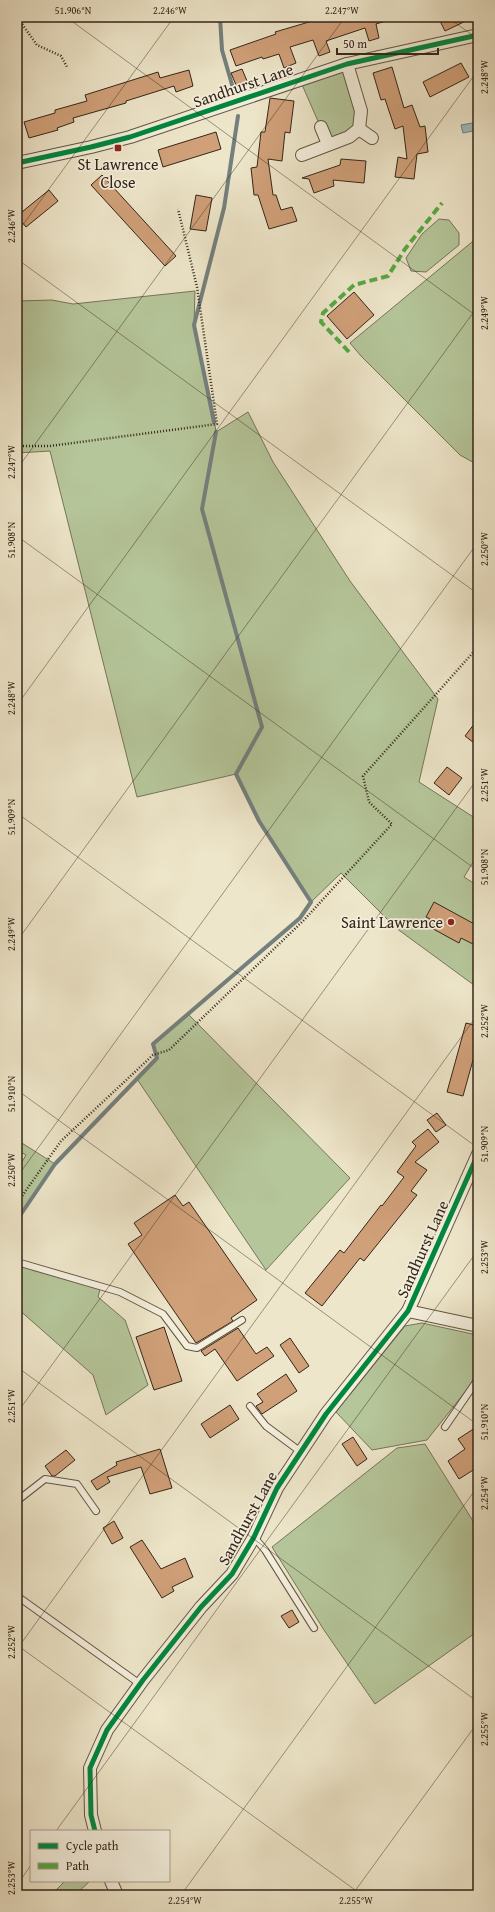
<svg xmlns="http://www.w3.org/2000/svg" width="495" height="1912" font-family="'Gentium Book Plus',serif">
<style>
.green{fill:#b5c69a;stroke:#74765a}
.water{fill:#9ebdc1;stroke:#74807e}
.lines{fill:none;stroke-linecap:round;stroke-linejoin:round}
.stream{stroke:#74807e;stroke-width:4}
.building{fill:#d0a079;stroke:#342519}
.service-casing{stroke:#625545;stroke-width:8}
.minor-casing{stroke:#625545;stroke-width:14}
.path{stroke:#342519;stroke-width:2.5;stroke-dasharray:1 2;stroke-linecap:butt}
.service{stroke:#f4efdd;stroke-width:6}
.minor{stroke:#f4efdd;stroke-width:12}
.quiet{stroke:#54aa42;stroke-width:4;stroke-dasharray:8 4;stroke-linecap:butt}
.cycleway-casing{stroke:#f4efdd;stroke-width:8}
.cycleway{stroke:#00873e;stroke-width:5}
.ticks{fill:none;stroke:#342519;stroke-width:1;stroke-opacity:0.45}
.poi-dot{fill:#8f2418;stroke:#f4efdd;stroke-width:1.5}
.labels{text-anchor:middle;stroke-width:3.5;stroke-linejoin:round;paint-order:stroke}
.street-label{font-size:16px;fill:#342519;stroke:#f4efdd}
.poi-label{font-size:16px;fill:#342519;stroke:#f4efdd}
.neatline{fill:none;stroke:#342519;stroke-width:1.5}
.ticks-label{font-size:10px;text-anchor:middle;fill:#342519}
</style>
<rect width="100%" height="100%" fill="#eee6ca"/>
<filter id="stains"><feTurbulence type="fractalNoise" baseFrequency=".005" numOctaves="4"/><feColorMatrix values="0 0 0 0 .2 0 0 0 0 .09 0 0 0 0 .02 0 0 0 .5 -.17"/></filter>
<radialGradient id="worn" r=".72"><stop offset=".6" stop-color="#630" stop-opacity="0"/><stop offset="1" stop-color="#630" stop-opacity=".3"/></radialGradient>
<!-- green -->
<g class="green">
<polygon points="347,64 359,129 328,144 300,80"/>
<polygon points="439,219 449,220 459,233 459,245 426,272 411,271 406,258 422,234"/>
<polygon points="478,237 478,465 460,455 361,356 350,343"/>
<polygon points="195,291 194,325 213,412 216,432 248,412 273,462 350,581 438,699 419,782 478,820 478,854 464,877 478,886 478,988 396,928 341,873 311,902 259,821 236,774 137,797 50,451 17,453 17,301 52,300 73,304"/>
<polygon points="189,1015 350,1178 266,1270 137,1079 157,1058 153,1044"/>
<polygon points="17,1140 55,1164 17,1220 17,1170 26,1155 17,1150"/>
<polygon points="17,1262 101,1286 98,1297 125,1320 148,1385 106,1415 93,1375 17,1308"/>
<polygon points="422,1323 477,1335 478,1370 469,1387 427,1440 372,1450 336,1412 405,1326"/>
<polygon points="425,1444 478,1529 478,1631 375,1704 324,1630 272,1547 397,1448"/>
<polygon points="65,1881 90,1881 75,1895 35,1895 56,1890"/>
</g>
<!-- water -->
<polygon class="water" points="478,122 478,130 463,133 461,125"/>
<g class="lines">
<!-- stream -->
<g class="stream">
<polyline points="220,17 222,50 235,95"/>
<polyline points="214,422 194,325 224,208 238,116"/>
<polyline points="17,1220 55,1164 157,1058 153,1044 300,918 311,902 259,821 236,774 262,727 202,509 216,432"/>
</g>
</g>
<!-- building -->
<g class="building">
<polygon points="326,17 391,17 392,19 376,24 379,38 369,41 365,28 326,41 330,52 319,56 313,40 290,47 296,63 284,68 279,54 263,59 262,57 236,66 230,50 276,34 275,32"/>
<polygon points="438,17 470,17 470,19 445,31"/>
<polygon points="461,63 469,77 430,97 423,82"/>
<polygon points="392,67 404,108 412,105 420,127 425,126 428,152 417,154 414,179 395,177 398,157 407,159 403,126 395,129 385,99 381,100 373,73"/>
<polygon points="242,69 247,81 236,85 231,73"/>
<polygon points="189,70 193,86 176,92 174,86 126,101 126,103 73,118 74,122 57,128 58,130 29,138 24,122 55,113 55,110 87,101 85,95 158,72 160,78"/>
<polygon points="270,98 294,101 290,133 285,132 282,161 268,159 273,195 276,195 281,210 292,207 297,221 269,229 258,195 254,195 251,168 257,167 261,132 265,132"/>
<polygon points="216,132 221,149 163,167 158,150"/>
<polygon points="341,159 366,161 364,183 333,180 334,186 314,193 309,179 302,178 340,165"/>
<polygon points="102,175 176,256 165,266 91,185"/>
<polygon points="49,190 58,201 26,227 17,216"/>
<polygon points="196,195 212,198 206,231 190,229"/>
<polygon points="354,292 374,315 347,339 327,316"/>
<polygon points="478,719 478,746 465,736"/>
<polygon points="447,767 462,778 449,795 434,783"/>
<polygon points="434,902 478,926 478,939 475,945 461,938 459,943 426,925 430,919 426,917"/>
<polygon points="466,1023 478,1026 478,1042 463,1096 447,1092"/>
<polygon points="437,1113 446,1125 436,1132 427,1120"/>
<polygon points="428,1129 439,1142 415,1162 427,1170 411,1191 417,1195 364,1261 360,1258 322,1306 305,1293 340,1250 344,1253 381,1205 382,1206 404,1177 397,1172 416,1146 412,1142"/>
<polygon points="175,1195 183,1206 189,1202 257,1300 231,1318 233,1321 196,1343 128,1244 142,1235 134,1223"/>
<polygon points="164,1327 182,1381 154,1390 136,1337"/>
<polygon points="238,1328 256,1354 267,1347 274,1356 237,1381 215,1349 205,1356 201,1351"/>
<polygon points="290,1338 309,1366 299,1373 280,1345"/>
<polygon points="286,1374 297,1391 262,1414 256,1406 263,1402 257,1394"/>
<polygon points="230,1405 239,1419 210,1438 201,1424"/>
<polygon points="478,1426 478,1467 459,1479 448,1461 465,1449 458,1439"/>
<polygon points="353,1437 367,1459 357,1466 342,1444"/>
<polygon points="160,1449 172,1488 150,1494 141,1467 107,1477 110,1482 97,1490 91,1481 117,1465 116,1462"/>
<polygon points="66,1450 75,1460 55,1476 52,1476 45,1466"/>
<polygon points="114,1521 123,1538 112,1544 103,1528"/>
<polygon points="142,1540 161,1569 185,1558 193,1577 172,1587 174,1591 162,1598 130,1547"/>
<polygon points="292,1610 299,1622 289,1628 281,1616"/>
</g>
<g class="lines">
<!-- service casing -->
<g class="service-casing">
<g id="service">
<polyline points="474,17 478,25"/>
<polyline points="17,1262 120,1292 163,1314 187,1346 197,1348 242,1320"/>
<polyline points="250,1406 266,1426 301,1452"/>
<polyline points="445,1427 478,1379"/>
<polyline points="17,1501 45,1479 77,1484 96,1511"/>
<polyline points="254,1537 265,1550 314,1628"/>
<polyline points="17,1596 140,1684"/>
</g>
</g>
<!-- minor casing -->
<g class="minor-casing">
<g id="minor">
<polyline points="321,127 328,144"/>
<polyline points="359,129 372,138"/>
<polyline points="302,155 349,137 359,129 361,111 347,64"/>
<polyline points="17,163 91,147 130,137 347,64 478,35"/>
<polyline points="408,1311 478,1326"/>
<polyline points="95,1831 91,1815 90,1768 107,1730 143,1680 201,1607 232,1574 254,1537 277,1488 326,1414 408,1311 478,1154"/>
<polyline points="111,1881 117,1895"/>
</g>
</g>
<!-- path -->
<g class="path">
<polyline points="17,17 37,45 61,56 67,67"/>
<polyline points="17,446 50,446 217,424 197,287 178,209"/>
<polyline points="17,1203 61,1141 153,1055 169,1050 304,920 392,824 369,802 363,776 478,647"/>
</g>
<!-- service -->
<use href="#service" class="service"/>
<!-- minor -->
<use href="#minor" class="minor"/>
<!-- quiet -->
<polyline class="quiet" points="349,352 321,322 323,313 354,285 388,276 405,249 442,203"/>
<!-- cycleway casing -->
<g class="cycleway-casing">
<g id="cycleway">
<polyline points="17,163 91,147 130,137 347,64 478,35"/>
<polyline points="95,1831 91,1815 90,1768 107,1730 143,1680 201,1607 232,1574 254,1537 277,1488 326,1414 408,1311 478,1154"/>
</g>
</g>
<!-- cycleway -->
<use href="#cycleway" class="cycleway"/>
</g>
<!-- ticks -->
<path class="ticks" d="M66,17L478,317M447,17L478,39M17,233L174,17M17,259L478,594M17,469L345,17M17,536L478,871M17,705L478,70M17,813L478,1148M17,941L478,306M17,1090L478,1425M17,1177L478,542M17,1367L478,1702M17,1413L478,778M17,1645L362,1895M17,1649L478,1014M56,1831L478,1250M17,1885L31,1865M181,1895L478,1486M352,1895L478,1722"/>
<!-- markers -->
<g class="poi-dot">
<rect x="114" y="144" width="8" height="8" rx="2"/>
<circle cx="451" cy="922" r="4"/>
</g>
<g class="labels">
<!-- street labels -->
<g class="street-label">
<text transform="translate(243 85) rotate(-19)" y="6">Sandhurst Lane</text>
<text transform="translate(422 1249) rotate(-66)" y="6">Sandhurst Lane</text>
<text transform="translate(247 1518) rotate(-61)" y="6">Sandhurst Lane</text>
</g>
<!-- poi labels -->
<g class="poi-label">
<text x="118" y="170">St Lawrence<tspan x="118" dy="18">Close</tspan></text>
<text x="443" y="928" text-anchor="end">Saint Lawrence</text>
</g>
</g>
<!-- margin -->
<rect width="495" height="1912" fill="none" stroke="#eee6ca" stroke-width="44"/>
<!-- legend -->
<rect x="30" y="1830" width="140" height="52" fill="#f4efdd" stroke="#a79e8f"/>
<rect x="38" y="1843" width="20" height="6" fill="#00873e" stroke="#a79e8f"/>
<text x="66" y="1850" font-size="12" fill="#342519">Cycle path</text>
<rect x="38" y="1863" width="20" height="6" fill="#54aa42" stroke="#a79e8f"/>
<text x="66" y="1870" font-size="12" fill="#342519">Path</text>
<!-- scale -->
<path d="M337 48v6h101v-6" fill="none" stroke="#342519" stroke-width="2"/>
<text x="343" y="48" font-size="12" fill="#342519" stroke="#f4efdd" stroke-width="3" paint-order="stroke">50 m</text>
<rect x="22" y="22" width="451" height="1868" class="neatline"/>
<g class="ticks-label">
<text x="73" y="14">51.906°N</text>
<text x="170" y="14">2.246°W</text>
<text x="342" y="14">2.247°W</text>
<text transform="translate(484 77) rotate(-90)" y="4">2.248°W</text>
<text transform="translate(11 226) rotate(-90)" y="4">2.246°W</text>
<text transform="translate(484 313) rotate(-90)" y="4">2.249°W</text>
<text transform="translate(11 462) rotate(-90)" y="4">2.247°W</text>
<text transform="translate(11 540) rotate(-90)" y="4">51.908°N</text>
<text transform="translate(484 549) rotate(-90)" y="4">2.250°W</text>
<text transform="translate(11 698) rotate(-90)" y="4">2.248°W</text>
<text transform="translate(484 785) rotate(-90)" y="4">2.251°W</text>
<text transform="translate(11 817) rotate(-90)" y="4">51.909°N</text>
<text transform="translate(484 867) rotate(-90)" y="4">51.908°N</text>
<text transform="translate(11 934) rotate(-90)" y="4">2.249°W</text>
<text transform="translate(484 1021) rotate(-90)" y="4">2.252°W</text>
<text transform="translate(11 1094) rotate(-90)" y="4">51.910°N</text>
<text transform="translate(484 1144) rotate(-90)" y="4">51.909°N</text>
<text transform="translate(11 1170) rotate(-90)" y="4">2.250°W</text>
<text transform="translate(484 1257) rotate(-90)" y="4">2.253°W</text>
<text transform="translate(11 1406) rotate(-90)" y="4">2.251°W</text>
<text transform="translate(484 1422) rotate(-90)" y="4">51.910°N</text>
<text transform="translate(484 1493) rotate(-90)" y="4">2.254°W</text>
<text transform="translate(11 1642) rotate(-90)" y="4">2.252°W</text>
<text transform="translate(484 1729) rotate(-90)" y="4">2.255°W</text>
<text transform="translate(11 1878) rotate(-90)" y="4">2.253°W</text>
<text x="185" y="1904">2.254°W</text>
<text x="356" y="1904">2.255°W</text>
</g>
<rect width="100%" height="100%" filter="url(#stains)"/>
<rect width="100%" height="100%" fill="url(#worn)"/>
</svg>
